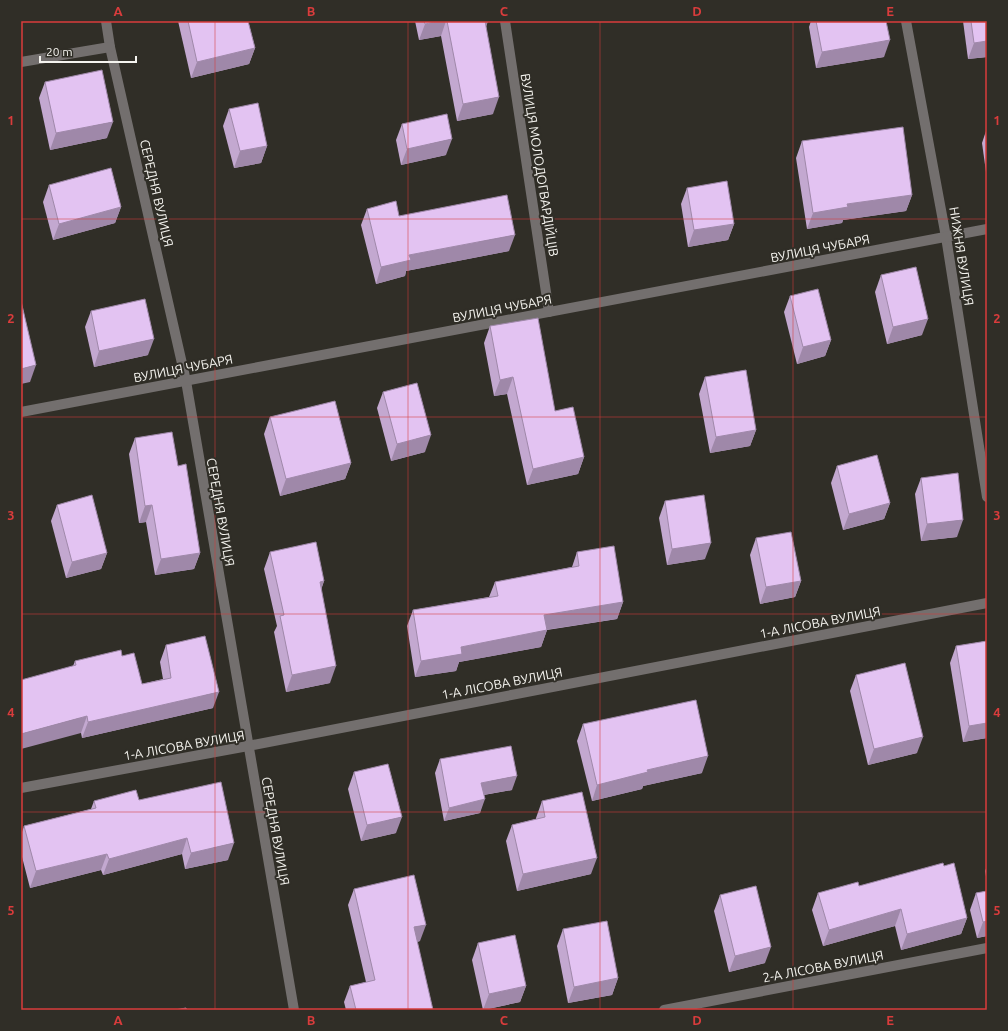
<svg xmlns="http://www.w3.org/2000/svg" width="1008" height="1031" font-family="Ubuntu,sans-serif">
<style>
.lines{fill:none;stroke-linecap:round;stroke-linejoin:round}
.minor{stroke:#736f6e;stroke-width:10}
.tertiary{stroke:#736f6e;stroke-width:10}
.wall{fill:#c3a8d0}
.shaded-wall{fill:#9f88a9}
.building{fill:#e3c3f2;stroke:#9f88a9}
.grid{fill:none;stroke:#d93c3c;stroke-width:1;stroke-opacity:0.55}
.labels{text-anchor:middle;stroke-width:4;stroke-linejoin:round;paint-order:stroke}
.street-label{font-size:13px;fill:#f5f4ef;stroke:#302e27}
.neatline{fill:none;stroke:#d93c3c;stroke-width:1.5}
.grid-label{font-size:13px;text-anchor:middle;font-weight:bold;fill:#d93c3c}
</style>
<rect width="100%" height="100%" fill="#302e27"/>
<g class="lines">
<!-- minor -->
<g class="minor">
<polyline points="106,21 110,47 186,381 294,1010"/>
<polyline points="505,21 549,312"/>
<polyline points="906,21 946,237 987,497"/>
<polyline points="21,62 110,47"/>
<polyline points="21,788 248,746 987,603"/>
<polyline points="664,1010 987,948"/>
</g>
<!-- tertiary -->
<polyline class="tertiary" points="21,412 987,229"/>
</g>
<!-- wall -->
<g class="wall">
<polygon points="178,21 248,21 255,48 249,64 191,78"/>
<polygon points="415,21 488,21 486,26 493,114 457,121 441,36 419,40"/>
<polygon points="811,21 886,21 884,57 816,68 809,27"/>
<polygon points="963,21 987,21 987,57 968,59"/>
<polygon points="45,82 107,138 50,150 39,98"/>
<polygon points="229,109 267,146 261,163 234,168 223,126"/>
<polygon points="402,124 446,155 401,165 396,140"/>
<polygon points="987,128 987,179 982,143"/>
<polygon points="802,141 912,195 906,211 843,220 842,223 807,229 796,158"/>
<polygon points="49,185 121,207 115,223 53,240 43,202"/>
<polygon points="687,188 734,224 728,240 688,247 681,204"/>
<polygon points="367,209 399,216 509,251 406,271 405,276 376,284 361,225"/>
<polygon points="881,275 922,335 887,344 875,292"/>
<polygon points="790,296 831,340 825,356 797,364 784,312"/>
<polygon points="91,311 148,355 94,367 85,327"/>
<polygon points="490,326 555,411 584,457 578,474 527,485 507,394 494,396 484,343"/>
<polygon points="705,377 756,430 750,446 710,453 699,394"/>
<polygon points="383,392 425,452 391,461 377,408"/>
<polygon points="270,417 351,463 345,479 280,496 264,434"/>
<polygon points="135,438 178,466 200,553 194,569 155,575 146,522 139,523 129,454"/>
<polygon points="837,466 890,503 884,519 843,530 831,483"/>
<polygon points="921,478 957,537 921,541 915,494"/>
<polygon points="665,501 705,559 667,565 659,518"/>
<polygon points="57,505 107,553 101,569 66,578 51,521"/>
<polygon points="756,538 801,581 795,597 760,604 750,555"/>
<polygon points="270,552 324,581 321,590 330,683 286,692 274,632 277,626 264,569"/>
<polygon points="577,552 623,602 617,619 547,630 541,647 459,662 456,671 415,677 407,626 413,610 489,597 495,582 572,567"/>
<polygon points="987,641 987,738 963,742 950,663 956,646"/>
<polygon points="166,645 213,708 82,738 81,733 73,666 75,661 122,656 142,684 163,679 160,662"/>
<polygon points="856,675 917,753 868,765 850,691"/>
<polygon points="583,724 702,773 643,786 642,789 592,801 577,741"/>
<polygon points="440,759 512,790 484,795 480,813 444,821 435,773"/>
<polygon points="354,772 396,833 361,841 348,789"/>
<polygon points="139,800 228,860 185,869 182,854 103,875 101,870 30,888 21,853 21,835 24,826 91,809 94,801"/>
<polygon points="542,801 591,874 517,891 506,841 512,825 536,819 536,818"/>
<polygon points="944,866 967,918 961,934 901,950 895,926 823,946 812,910 818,893 859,886"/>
<polygon points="987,866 987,882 985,871"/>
<polygon points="354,889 420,941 417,942 433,1010 346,1010 344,1002 350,986 366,982 348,905"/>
<polygon points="987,891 987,936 977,938 970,910 976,893"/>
<polygon points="720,895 765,963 729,972 714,911"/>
<polygon points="563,929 618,978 612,995 568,1003 557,946"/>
<polygon points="478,943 526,986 520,1002 483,1010 472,960"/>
</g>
<!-- shaded-wall -->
<g class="shaded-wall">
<polygon points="439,21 446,21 441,36 419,40 425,24"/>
<polygon points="480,21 488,21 486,27"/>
<polygon points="890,40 884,57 816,68 822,52"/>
<polygon points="987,41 987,57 968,59 974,43"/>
<polygon points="255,48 249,64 191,78 197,62"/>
<polygon points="499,97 493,114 457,121 463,104"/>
<polygon points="113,122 107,138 50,150 56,133"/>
<polygon points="452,139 446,155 401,165 407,149"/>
<polygon points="267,146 261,163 234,168 240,151"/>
<polygon points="912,195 906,211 843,220 842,223 807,229 813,213 847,204"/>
<polygon points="121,207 115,223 53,240 59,224"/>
<polygon points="734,224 728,240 688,247 694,230"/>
<polygon points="515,235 509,251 406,271 405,276 376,284 381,267 409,255"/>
<polygon points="928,319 922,335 887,344 893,327"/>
<polygon points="154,339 148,355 94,367 99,351"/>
<polygon points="831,340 825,356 797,364 803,347"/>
<polygon points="36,365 30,382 21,384 21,369"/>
<polygon points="513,377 507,394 494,396 500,380"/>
<polygon points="756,430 750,446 710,453 716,437"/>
<polygon points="431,435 425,452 391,461 397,444"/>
<polygon points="584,457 578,474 527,485 533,469"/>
<polygon points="351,463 345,479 280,496 286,479"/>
<polygon points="890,503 884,519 843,530 849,514"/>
<polygon points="152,505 146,522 139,523 145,506"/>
<polygon points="963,520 957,537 921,541 927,524"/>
<polygon points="711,543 705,559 667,565 672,549"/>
<polygon points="107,553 101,569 66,578 72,562"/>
<polygon points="200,553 194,569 155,575 161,559"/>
<polygon points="324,581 318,598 320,582"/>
<polygon points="801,581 795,597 760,604 766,587"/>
<polygon points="623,602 617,619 538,631 544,615"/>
<polygon points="547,630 541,647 459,662 456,671 415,677 421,661 461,647"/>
<polygon points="336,666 330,683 286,692 292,675"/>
<polygon points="219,692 213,708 82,738 88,722"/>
<polygon points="87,716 81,733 21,749 21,734"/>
<polygon points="987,723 987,738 963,742 969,726"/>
<polygon points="923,737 917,753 868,765 874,749"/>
<polygon points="708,756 702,773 643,786 642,789 592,801 597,785 647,770"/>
<polygon points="517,776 512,790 477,796 481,783"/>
<polygon points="485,799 480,813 444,821 449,808"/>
<polygon points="402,817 396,833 361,841 367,825"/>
<polygon points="187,838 182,854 103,875 109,859"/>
<polygon points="234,843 228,860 185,869 191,853"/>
<polygon points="107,854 101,870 30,888 36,871"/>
<polygon points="597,858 591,874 517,891 523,874"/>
<polygon points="901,909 895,926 823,946 829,930"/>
<polygon points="967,918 961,934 901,950 907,934"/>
<polygon points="987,921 987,936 977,938 983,922"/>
<polygon points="426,925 420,941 408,944 414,927"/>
<polygon points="771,947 765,963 729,972 735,956"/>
<polygon points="618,978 612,995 568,1003 574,987"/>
<polygon points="526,986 520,1002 483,1010 489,994"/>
</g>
<!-- building -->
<g class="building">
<polygon points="188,21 248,21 255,48 197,62"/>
<polygon points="424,21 439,21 425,24"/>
<polygon points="447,21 485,21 499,97 463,104"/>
<polygon points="816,21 886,21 890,40 822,52"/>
<polygon points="971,21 987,21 987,41 974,43"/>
<polygon points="102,70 113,122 56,133 45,82"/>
<polygon points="258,103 267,146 240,151 229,109"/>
<polygon points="447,114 452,139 407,149 402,124"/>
<polygon points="903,127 912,195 847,204 848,207 813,213 802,141"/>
<polygon points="111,168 121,207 59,224 49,185"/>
<polygon points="727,181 734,224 694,230 687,188"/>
<polygon points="507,195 515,235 409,255 411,260 381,267 367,209 396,201 399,216"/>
<polygon points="916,267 928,319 893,327 881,275"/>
<polygon points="818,289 831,340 803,347 790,296"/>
<polygon points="145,299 154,339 99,351 91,311"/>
<polygon points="21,301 36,365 21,369"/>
<polygon points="538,318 555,411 573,407 584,457 533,469 513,377 500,380 490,326"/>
<polygon points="746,370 756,430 716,437 705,377"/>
<polygon points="417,383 431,435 397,444 383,392"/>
<polygon points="335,401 351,463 286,479 270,417"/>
<polygon points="172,432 178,466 186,464 200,553 161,559 152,505 145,506 135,438"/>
<polygon points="877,455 890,503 849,514 837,466"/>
<polygon points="958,473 963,520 927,524 921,478"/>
<polygon points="92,495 107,553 72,562 57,505"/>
<polygon points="704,495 711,543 672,549 665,501"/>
<polygon points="791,532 801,581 766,587 756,538"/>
<polygon points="316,542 324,581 320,582 336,666 292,675 280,616 284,615 270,552"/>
<polygon points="614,546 623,602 544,615 547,630 461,647 462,654 421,661 413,610 498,596 495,582 579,566 577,552"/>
<polygon points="205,636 219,692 88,722 87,716 21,734 21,680 76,665 75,661 121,650 122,656 134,653 142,684 171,678 166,645"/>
<polygon points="987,641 987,723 969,726 956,646"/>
<polygon points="905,663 923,737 874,749 856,675"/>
<polygon points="696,700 708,756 647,770 648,772 597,785 583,724"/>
<polygon points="511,746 517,776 481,783 485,799 449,808 440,759"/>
<polygon points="388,764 402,817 367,825 354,772"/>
<polygon points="221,782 234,843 191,853 187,838 109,859 107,854 36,871 24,826 96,808 94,801 136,790 139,800"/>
<polygon points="582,792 597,858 523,874 512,825 545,817 542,801"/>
<polygon points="943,863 944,866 954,863 967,918 907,934 901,909 829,930 818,893 858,882 859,886"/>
<polygon points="414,875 426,925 414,927 433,1010 356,1010 350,986 375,980 354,889"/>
<polygon points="756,886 771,947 735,956 720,895"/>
<polygon points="987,891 987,921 983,922 976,893"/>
<polygon points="607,921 618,978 574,987 563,929"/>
<polygon points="515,935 526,986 489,994 478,943"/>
<polygon points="186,1008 187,1010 175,1010"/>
</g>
<!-- grid -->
<path class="grid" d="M215,21V1010M408,21V1010M600,21V1010M793,21V1010M21,219H987M21,417H987M21,614H987M21,812H987"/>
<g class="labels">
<!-- street labels -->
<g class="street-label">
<text transform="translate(540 165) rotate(81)" y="5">ВУЛИЦЯ МОЛОДОГВАРДІЙЦІВ</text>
<text transform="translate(157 193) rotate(77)" y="5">СЕРЕДНЯ ВУЛИЦЯ</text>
<text transform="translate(820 248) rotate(-11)" y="5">ВУЛИЦЯ ЧУБАРЯ</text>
<text transform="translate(962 256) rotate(81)" y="5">НИЖНЯ ВУЛИЦЯ</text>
<text transform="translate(502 308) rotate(-11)" y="5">ВУЛИЦЯ ЧУБАРЯ</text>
<text transform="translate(183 368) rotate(-11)" y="5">ВУЛИЦЯ ЧУБАРЯ</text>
<text transform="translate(221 512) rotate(80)" y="5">СЕРЕДНЯ ВУЛИЦЯ</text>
<text transform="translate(820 622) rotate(-11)" y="5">1-А ЛІСОВА ВУЛИЦЯ</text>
<text transform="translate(502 683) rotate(-11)" y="5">1-А ЛІСОВА ВУЛИЦЯ</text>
<text transform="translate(184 745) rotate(-10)" y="5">1-А ЛІСОВА ВУЛИЦЯ</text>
<text transform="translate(276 831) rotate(80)" y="5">СЕРЕДНЯ ВУЛИЦЯ</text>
<text transform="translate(823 966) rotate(-11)" y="5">2-А ЛІСОВА ВУЛИЦЯ</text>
</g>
</g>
<!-- border -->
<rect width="1008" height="1031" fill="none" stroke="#302e27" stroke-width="44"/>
<!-- scale -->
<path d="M40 56v6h96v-6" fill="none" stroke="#f5f4ef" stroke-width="2"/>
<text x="46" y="56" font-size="12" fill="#f5f4ef" stroke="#302e27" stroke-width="3" paint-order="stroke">20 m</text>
<rect x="22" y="22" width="964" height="987" class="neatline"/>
<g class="grid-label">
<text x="118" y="16">A</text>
<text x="311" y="16">B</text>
<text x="504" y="16">C</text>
<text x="697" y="16">D</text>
<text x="890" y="16">E</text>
<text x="11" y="125">1</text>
<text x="997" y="125">1</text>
<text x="11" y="323">2</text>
<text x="997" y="323">2</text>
<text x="11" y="520">3</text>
<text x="997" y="520">3</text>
<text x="11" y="717">4</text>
<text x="997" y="717">4</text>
<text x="11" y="915">5</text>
<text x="997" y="915">5</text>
<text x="118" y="1025">A</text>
<text x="311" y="1025">B</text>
<text x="504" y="1025">C</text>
<text x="697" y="1025">D</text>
<text x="890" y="1025">E</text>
</g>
</svg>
